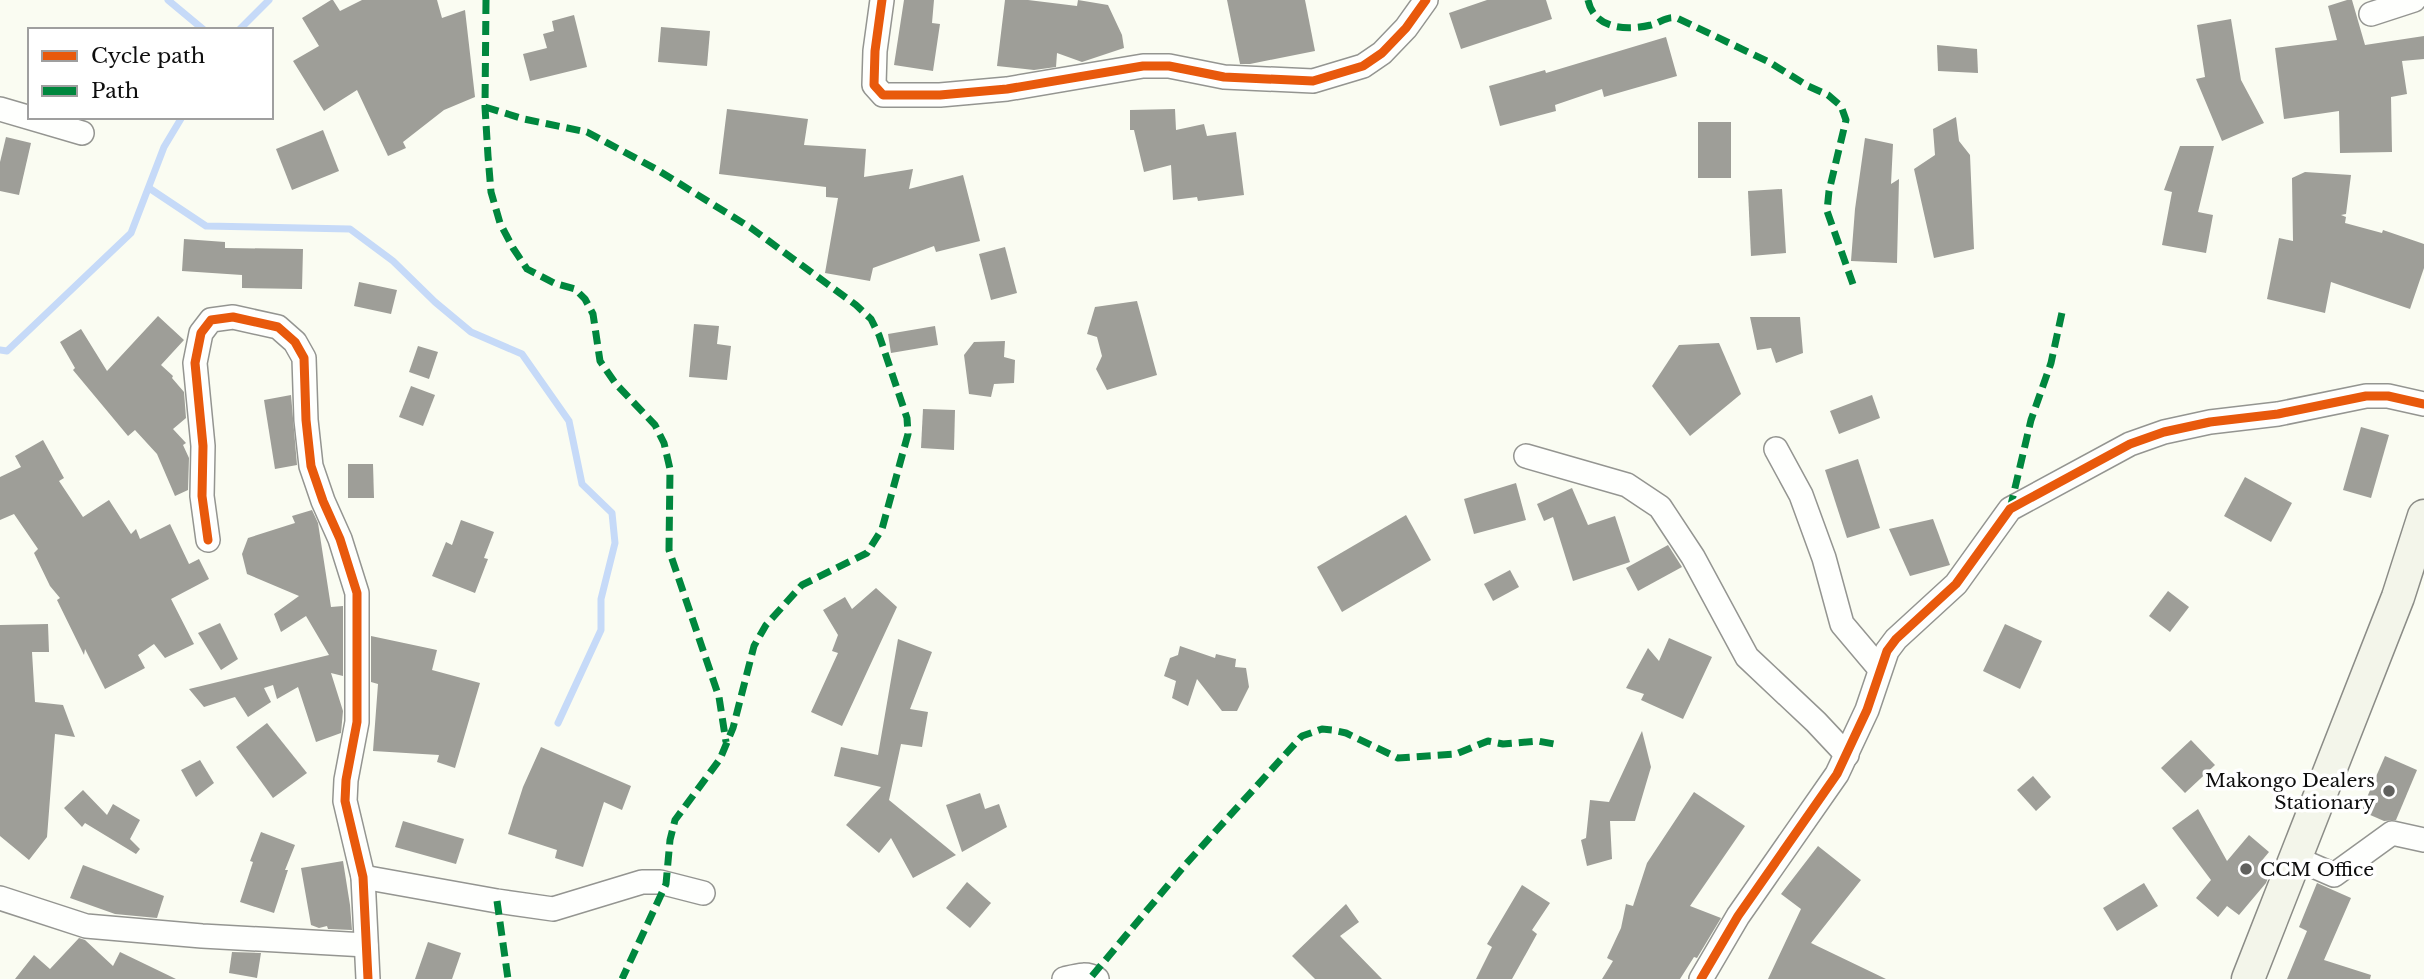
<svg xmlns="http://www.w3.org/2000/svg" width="2424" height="979" font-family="'Libre Baskerville',serif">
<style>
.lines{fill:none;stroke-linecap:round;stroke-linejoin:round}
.stream{stroke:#c6daf8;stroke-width:7}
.building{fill:#9e9e98}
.street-casing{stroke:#949591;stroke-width:26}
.secondary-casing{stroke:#8b8c87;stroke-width:35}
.street{stroke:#fefffd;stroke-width:23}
.secondary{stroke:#f3f5ea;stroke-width:32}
.quiet{stroke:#00873e;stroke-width:7;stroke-dasharray:14 7;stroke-linecap:butt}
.cycleway-casing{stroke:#fff;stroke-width:13}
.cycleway{stroke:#e8590c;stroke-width:9}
.poi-dot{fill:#61615e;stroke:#fff;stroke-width:2.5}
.labels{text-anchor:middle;stroke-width:7;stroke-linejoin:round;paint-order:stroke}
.poi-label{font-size:19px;fill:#0e0e0e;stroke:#fff;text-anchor:end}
</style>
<rect width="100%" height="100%" fill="#fafcf2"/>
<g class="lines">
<!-- stream -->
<g class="stream">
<polyline points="168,0 204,30"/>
<polyline points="239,30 269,0"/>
<polyline points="149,188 206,226 350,229 393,261 435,302 471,332 522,354 569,421 582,484 612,513 615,543 601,599 601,630 558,723"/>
<polyline points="0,350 7,351 131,233 164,147 182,117"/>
</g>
</g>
<!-- building -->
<g class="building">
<polygon points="331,0 333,0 340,11 362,0 437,0 442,18 465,10 475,97 444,110 403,142 406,148 388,156 357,90 324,111 293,61 319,46 302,18"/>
<polygon points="904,0 934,0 932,23 940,24 933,71 894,65"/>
<polygon points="1005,0 1028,0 1077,6 1078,0 1108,5 1122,35 1124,48 1082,62 1057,53 1056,67 1034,70 997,66"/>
<polygon points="1227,0 1305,0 1315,51 1250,64 1240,64"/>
<polygon points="1487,0 1546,0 1552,19 1461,49 1449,13"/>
<polygon points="2347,0 2352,0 2365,45 2424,36 2424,59 2402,61 2407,94 2391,97 2392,152 2340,153 2339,111 2284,119 2275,48 2337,40 2328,6"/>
<polygon points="574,15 587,67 530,81 523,54 547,48 543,34 554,31 552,21"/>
<polygon points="2231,19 2241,80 2264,123 2222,141 2196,79 2205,77 2197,25"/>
<polygon points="661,27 710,31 707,66 658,62"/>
<polygon points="1666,37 1677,76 1604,97 1602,89 1555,105 1556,111 1500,126 1489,86 1545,70 1546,73"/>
<polygon points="1937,45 1977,49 1978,73 1938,71"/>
<polygon points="727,109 808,119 804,145 866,149 864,177 913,169 909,189 963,175 980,241 936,252 934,246 873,268 870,281 825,273 838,198 826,197 826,187 719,174"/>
<polygon points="1175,109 1176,130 1204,124 1207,136 1236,132 1244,195 1198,201 1197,197 1173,200 1171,165 1144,172 1134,130 1130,130 1130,110"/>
<polygon points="1956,117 1959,141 1970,155 1974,249 1934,258 1914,169 1935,155 1933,129"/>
<rect x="1698" y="122" width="33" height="56"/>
<polygon points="323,130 339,171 292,190 276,149"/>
<polygon points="6,137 31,143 19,195 0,191 0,162"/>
<polygon points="1865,138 1893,144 1891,184 1899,179 1897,263 1851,261 1855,209"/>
<polygon points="2180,146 2214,146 2198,212 2213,215 2206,253 2162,245 2172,192 2164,190"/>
<polygon points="2305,172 2351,175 2346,214 2341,215 2346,217 2345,223 2382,233 2383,230 2424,244 2424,268 2410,309 2331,282 2325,313 2267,299 2279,238 2293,241 2292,178"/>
<polygon points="1782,189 1786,253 1751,256 1748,191"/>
<polygon points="184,239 225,242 225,248 303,249 302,289 242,288 242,275 182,271"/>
<polygon points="1005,247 1017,293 991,300 979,254"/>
<polygon points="359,282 397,290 391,314 354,306"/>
<polygon points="1137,301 1157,375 1107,390 1096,369 1102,356 1097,337 1087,334 1095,307"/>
<polygon points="158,316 184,340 161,365 173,376 172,378 184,392 186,418 173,429 186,443 183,445 189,458 188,490 175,496 157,454 135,430 128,436 73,370 75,368 60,342 81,329 107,371"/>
<polygon points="1750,317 1800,317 1803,353 1776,363 1771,348 1757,350"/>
<polygon points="694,324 719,326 717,344 731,346 727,380 689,377"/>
<polygon points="935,326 938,345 891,353 888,334"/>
<polygon points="1005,341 1004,357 1015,360 1014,383 994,384 991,397 969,394 964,355 974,342"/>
<polygon points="1719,343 1741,394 1690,436 1652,386 1679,345"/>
<polygon points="418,346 438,352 429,379 409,372"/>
<polygon points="411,386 435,395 423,426 399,417"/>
<polygon points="291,395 297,465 275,469 264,400"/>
<polygon points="1872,395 1880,418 1839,434 1830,411"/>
<polygon points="923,409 955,410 954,450 921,448"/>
<polygon points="2361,427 2389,435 2371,498 2343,490"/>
<polygon points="43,440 64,478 59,481 83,517 109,500 131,534 136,529 140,539 170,524 189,564 199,559 209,579 171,599 194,644 165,658 154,644 138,655 145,668 105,689 85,649 84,655 57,600 60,598 50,586 34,553 38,549 14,514 0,520 0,477 21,467 15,456"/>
<polygon points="1858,459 1880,528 1847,538 1825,470"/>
<polygon points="348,464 373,464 374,498 348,498"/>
<polygon points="2245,477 2292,503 2271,542 2224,516"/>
<polygon points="1516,483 1526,520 1474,534 1464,499"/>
<polygon points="1572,488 1588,525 1615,516 1630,562 1573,581 1553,517 1544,521 1537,504"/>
<polygon points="312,510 318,523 331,607 343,606 343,676 331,673 343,711 341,733 316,742 298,687 277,699 273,685 264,688 271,702 248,717 235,697 204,707 189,689 329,655 306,616 281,632 274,614 299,596 247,574 242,554 248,538 295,523 292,516"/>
<polygon points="1406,515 1431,560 1342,612 1317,567"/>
<polygon points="1933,519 1950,565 1910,576 1889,529"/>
<polygon points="461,520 494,532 484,558 488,559 475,593 432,576 446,542 452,545"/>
<polygon points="1668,545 1682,567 1638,591 1626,568"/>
<polygon points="1510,570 1519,587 1493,601 1484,584"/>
<polygon points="876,588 897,607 842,726 811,712 838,653 832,651 838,635 823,610 845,597 852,609"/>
<polygon points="2168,591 2189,607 2170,632 2149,616"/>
<polygon points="220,623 238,659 221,670 198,633"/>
<polygon points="48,624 49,652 32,652 35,702 63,705 75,737 55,734 47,837 29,860 0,836 0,625"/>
<polygon points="2005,624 2042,641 2020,689 1983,671"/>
<polygon points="371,636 437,650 432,670 480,683 455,768 437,762 439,755 373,751 378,684 371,682"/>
<polygon points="1669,638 1712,657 1683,719 1641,700 1644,694 1626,688 1648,648 1659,661"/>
<polygon points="898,639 932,652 910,709 928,712 922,747 901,744 889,800 956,855 913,878 891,838 879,853 846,825 881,787 834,776 841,747 878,755"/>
<polygon points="1180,646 1215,658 1216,654 1236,659 1235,667 1246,668 1249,687 1237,711 1222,711 1197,679 1188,706 1172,698 1176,681 1164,676 1170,658 1178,655"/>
<polygon points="267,723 307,773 273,798 236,747"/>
<polygon points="1642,731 1651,767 1635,821 1610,821 1612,859 1587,866 1581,840 1586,838 1590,800 1609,802"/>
<polygon points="2191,740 2215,765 2185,793 2161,768"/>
<polygon points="541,747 631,786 622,810 604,802 583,867 555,858 557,850 508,834 523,787"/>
<polygon points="2385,756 2417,770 2396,820 2384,821 2361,811"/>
<polygon points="200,760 214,783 196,797 181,770"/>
<polygon points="2033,776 2051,797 2036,811 2017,790"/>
<polygon points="83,790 107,815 113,804 140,820 130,839 140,849 136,854 85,823 82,827 64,808"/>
<polygon points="1694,792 1745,826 1690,906 1721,918 1697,958 1694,957 1680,979 1602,979 1613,961 1607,958 1621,928 1626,904 1633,906 1647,863"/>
<polygon points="980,793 985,809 999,804 1007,827 962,852 946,805"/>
<polygon points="2198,809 2227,861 2249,835 2269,852 2259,864 2270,873 2266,883 2239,915 2227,906 2218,917 2196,898 2211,880 2172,828"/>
<polygon points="403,821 464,839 456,864 395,847"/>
<polygon points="261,832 295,845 285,870 288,870 274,913 240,902 253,862 250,861"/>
<polygon points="1818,846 1861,880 1811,943 1886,979 1768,979 1801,909 1781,894"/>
<polygon points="343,861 350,905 352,930 328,929 327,926 319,928 311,925 301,868"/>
<polygon points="83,865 164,896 157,918 115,914 70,898"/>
<polygon points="967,882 991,903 970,928 946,908"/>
<polygon points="2144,883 2158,906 2117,931 2103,908"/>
<polygon points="2317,883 2351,898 2324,960 2371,975 2370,979 2287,979 2307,931 2299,927"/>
<polygon points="1522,885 1550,903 1532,930 1537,934 1512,979 1476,979 1492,947 1487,944"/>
<polygon points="1346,904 1359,922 1340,936 1382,979 1315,979 1292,956"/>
<polygon points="79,938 85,940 113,966 120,952 176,979 15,979 34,955 50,969"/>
<polygon points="428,942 461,953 452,979 415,979"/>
<polygon points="232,952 261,953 257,978 229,973"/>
</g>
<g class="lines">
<!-- street casing -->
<g class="street-casing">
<g id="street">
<polyline points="882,0 875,51 874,85 883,95 940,95 1007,89 1143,66 1169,66 1224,77 1313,81 1363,66 1382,53 1406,28 1426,0"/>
<polyline points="2371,14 2414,0"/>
<polyline points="0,109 82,133"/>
<polyline points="1776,449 1801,495 1824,558 1842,624 1880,669"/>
<polyline points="1526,456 1627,485 1660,507 1693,557 1747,657 1816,722 1847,755"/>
<polyline points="208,540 202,496 203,446 195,363 201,333 211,320 233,317 278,327 295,342 304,358 306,420 311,466 323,501 340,539 357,593 357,722 346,780 345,801 363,877 368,979"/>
<polyline points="2295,858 2334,875 2392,833 2424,840"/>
<polyline points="363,877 497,901 553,909 642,882 660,882 703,893"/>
<polyline points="0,898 86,926 202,936 366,945"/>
<path d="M1064,979C1076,976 1086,972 1097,979"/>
<polyline points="1701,979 1738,916 1837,774 1867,710 1887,651 1896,639 1956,584 2010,509 2130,444 2164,432 2210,422 2278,414 2366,396 2388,396 2424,404"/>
</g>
</g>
<!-- secondary casing -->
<g class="secondary-casing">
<polyline id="secondary" points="2248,979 2398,597 2424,516"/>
</g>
<!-- street -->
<use href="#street" class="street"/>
<!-- secondary -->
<use href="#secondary" class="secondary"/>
<!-- quiet -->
<g class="quiet">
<polyline points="486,0 485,107 488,156 491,192 500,223 513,248 527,269 554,283 575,289 585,299 593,314 600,361 616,384 655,425 664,443 670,469 669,550 719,697 726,742"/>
<path d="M1588,0C1594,29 1626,31 1651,25C1662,22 1666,16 1677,18L1769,62L1808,86L1828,95L1841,106L1846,120L1829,191L1827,211L1854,287"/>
<polyline points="485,107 524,119 587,132 656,169 751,228 856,305 871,319 879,335 907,418 908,434 882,529 867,553 802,585 766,625 754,646 733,728 720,759 675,820 670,840 666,884 622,979"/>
<polyline points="2010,509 2031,420 2051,363 2063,308"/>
<polyline points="497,901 508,979"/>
<polyline points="1092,976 1185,865 1302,736 1322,729 1332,730 1346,733 1398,758 1456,754 1488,741 1503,744 1538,741 1559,745"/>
</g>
<!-- cycleway casing -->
<g class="cycleway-casing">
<g id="cycleway">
<polyline points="882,0 875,51 874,85 883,95 940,95 1007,89 1143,66 1169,66 1224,77 1313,81 1363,66 1382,53 1406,28 1426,0"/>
<polyline points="208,540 202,496 203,446 195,363 201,333 211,320 233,317 278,327 295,342 304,358 306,420 311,466 323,501 340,539 357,593 357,722 346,780 345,801 363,877 368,979"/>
<polyline points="1701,979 1738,916 1837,774 1867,710 1887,651 1896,639 1956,584 2010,509 2130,444 2164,432 2210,422 2278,414 2366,396 2388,396 2424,404"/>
</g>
</g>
<!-- cycleway -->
<use href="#cycleway" class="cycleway"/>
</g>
<!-- markers -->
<g class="poi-dot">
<circle cx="2389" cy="791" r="7"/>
<circle cx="2246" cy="869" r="7"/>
</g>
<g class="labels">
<!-- poi labels -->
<g class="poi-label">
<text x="2375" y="787">Makongo Dealers<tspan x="2375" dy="22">Stationary</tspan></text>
<text x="2260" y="876" text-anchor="start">CCM Office</text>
</g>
</g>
<!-- legend -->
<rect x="28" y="28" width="245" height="91" fill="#ffffff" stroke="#9f9f9f" stroke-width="2"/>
<rect x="42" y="51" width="35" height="10" fill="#e8590c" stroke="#9f9f9f" stroke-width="2"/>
<text x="91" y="63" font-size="21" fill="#0e0e0e">Cycle path</text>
<rect x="42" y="86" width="35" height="10" fill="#00873e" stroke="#9f9f9f" stroke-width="2"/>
<text x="91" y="98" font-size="21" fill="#0e0e0e">Path</text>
</svg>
